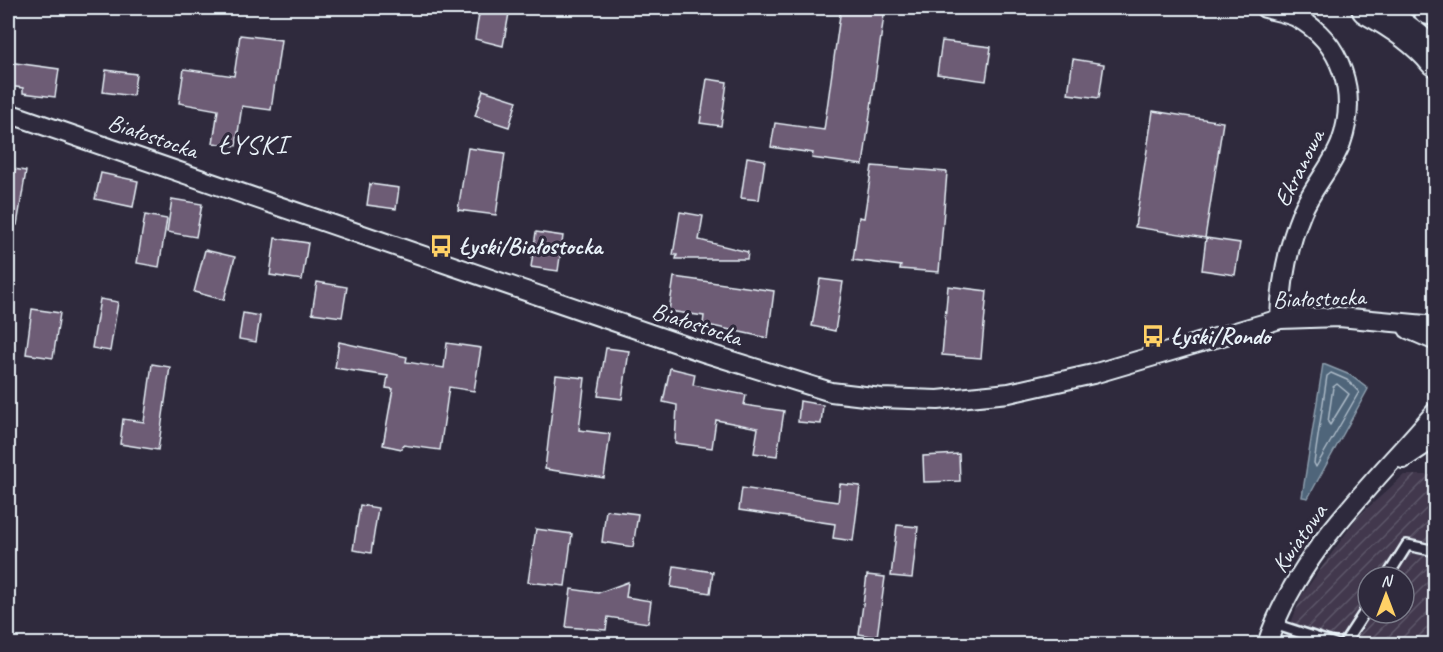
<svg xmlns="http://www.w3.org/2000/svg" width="1443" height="652" font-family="Caveat,sans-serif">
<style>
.industrial{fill:url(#industrial-furrows);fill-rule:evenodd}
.water{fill:#4f657a;stroke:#8c9dac;stroke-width:1.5}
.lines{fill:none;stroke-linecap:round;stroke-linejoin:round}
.shore{stroke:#abb9c6;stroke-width:1.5}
.building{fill:#6d5b75;stroke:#e8f1f8;stroke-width:1.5}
.service-casing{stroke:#e8f1f8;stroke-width:14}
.minor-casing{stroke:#e8f1f8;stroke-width:22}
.trunk-casing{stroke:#e8f1f8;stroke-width:36}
.service{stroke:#2f2a3d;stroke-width:9}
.minor{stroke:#2f2a3d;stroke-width:18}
.trunk{stroke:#2f2a3d;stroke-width:32}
.labels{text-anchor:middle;stroke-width:6;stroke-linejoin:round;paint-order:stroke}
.street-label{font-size:24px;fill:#e8f1f8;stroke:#2f2a3d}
.poi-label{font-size:24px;font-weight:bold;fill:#e8f1f8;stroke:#2f2a3d;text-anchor:start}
.quarter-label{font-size:27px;letter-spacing:1.5px;fill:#e8f1f8;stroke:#2f2a3d}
</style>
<defs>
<pattern id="industrial-furrows" width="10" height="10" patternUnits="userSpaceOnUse" patternTransform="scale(1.5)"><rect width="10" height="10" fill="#42394e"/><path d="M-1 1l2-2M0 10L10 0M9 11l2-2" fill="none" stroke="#5d5668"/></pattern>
</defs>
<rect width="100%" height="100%" fill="#2f2a3d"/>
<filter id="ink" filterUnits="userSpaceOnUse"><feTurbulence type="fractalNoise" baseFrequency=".0167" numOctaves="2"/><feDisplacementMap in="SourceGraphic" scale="12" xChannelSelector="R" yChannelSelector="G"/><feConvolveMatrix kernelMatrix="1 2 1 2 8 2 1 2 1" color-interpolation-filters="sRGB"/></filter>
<g filter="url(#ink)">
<!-- industrial -->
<path class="industrial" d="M1404,475H1435V644H1283L1302,595L1357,518ZM1368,577H1404V613H1368Z"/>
<!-- water -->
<polygon class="water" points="1323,364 1350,375 1368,389 1308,498 1302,497"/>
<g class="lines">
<!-- shore -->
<g class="shore">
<polygon points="1331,373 1347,380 1359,392 1316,467 1314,463 1327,376"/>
<polygon points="1337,384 1349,394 1330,425 1328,422 1333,387"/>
</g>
</g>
<!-- building -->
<g class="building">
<polygon points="480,8 510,8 503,46 475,39"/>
<polygon points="841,8 885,8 863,165 812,158 813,153 771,147 775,123 824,130"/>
<polygon points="240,35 281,40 271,110 242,106 236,146 213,143 218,110 179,103 184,69 234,76"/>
<polygon points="942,41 991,47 986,81 937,74"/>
<polygon points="1073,59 1104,64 1099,98 1068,94"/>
<polygon points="8,62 59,69 55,97 23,93 23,88 8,86"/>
<polygon points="106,70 136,74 133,96 103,92"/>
<polygon points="707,79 727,82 721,126 700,123"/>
<polygon points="483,90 517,101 509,127 475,116"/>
<polygon points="1153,111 1223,122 1205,238 1135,227"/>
<polygon points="468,148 505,153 496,215 458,210"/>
<polygon points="747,157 765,160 759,200 741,198"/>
<polygon points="872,166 947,172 939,272 900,269 901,266 853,260 859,217 864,218"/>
<polygon points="8,168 26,171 17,225 8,225"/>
<polygon points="101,173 138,181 133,207 95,199"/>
<polygon points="370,184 399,188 396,209 367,205"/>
<polygon points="172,199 202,204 196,237 167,232"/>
<polygon points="680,212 703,216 699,240 748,252 747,259 676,259 677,255 673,255"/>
<polygon points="145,215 167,219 159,267 137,263"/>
<polygon points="536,232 563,236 558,271 531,267"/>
<polygon points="275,238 308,243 302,280 270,275"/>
<polygon points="1206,238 1240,243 1235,275 1202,270"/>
<polygon points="205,250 235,257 224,300 194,292"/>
<polygon points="674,277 774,291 768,338 703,324 704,316 669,311"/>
<polygon points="820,279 843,282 835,331 812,326"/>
<polygon points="317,282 347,287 342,317 312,313"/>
<polygon points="948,286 987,291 981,358 942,355"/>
<polygon points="100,299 118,302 110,351 92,348"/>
<polygon points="32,309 60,313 53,358 26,354"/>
<polygon points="243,313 260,316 256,342 239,339"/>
<polygon points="339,342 407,357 406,362 444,368 447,343 481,348 474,391 449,387 440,450 403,445 402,449 383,445 393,389 386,388 388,376 335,368"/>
<polygon points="606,348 629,351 622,399 598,396"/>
<polygon points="152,364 170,367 158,450 120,444 123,419 144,422"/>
<polygon points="670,368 695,374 693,385 746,395 744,405 784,411 777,456 754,453 758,428 716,420 712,448 675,443 677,405 663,402"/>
<polygon points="556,375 585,378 579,430 610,434 604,478 545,469"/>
<polygon points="800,401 823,405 821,424 798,422"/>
<polygon points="959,454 960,481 924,482 923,456"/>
<polygon points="840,484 860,486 853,541 833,538 835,524 739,510 742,488 838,502"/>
<polygon points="360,505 378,508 371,553 353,550"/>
<polygon points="606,510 638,514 633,547 602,542"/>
<polygon points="897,525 918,527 912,578 891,576"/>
<polygon points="536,529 572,534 565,586 528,582"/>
<polygon points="674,566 713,572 710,593 671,587"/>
<polygon points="867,575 885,577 877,637 859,634"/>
<polygon points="628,582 626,597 651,601 648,623 608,617 606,630 566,627 571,589 598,593"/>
</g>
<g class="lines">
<!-- service casing -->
<g class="service-casing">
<g id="service">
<polyline points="1387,577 1407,545 1436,551"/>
<polyline points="1274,624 1335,644"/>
<polyline points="1344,644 1368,607"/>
</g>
</g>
<!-- minor casing -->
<g class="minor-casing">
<g id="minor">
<path d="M1265,8C1275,11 1287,13 1296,17C1343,42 1358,95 1341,143C1332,167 1312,188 1302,212C1288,246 1281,281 1280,319"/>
<polyline points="8,113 706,353 831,392 881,398 938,400 1009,393 1093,374 1280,319 1339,317 1436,326"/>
<polyline points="1408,329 1436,341"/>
<polyline points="1403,459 1436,437"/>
<path d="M1267,644C1298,551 1374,484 1436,411"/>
</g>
</g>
<!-- trunk casing -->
<g class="trunk-casing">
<g id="trunk">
<path d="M1368,8C1392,21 1418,38 1436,60"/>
<polyline points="1429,8 1436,9"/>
</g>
</g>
<!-- service -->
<use href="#service" class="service"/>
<!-- minor -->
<use href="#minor" class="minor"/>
<!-- trunk -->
<use href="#trunk" class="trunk"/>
</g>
</g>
<!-- icons -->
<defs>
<g id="bus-bare" transform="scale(1.8)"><path d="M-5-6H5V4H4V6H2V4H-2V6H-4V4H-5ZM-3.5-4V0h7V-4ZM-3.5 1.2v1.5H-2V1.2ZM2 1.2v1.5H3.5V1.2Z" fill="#ffd166" stroke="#2f2a3d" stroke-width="2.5" paint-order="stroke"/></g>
</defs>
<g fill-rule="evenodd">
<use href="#bus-bare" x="441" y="246"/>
<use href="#bus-bare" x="1153" y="336"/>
</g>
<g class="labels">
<!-- street labels -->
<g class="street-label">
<text transform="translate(153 136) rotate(19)" y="8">Białostocka</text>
<text transform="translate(1299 168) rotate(-63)" y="8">Ekranowa</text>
<text transform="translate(1319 298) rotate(-2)" y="8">Białostocka</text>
<text transform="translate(697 324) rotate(18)" y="8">Białostocka</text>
<text transform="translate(1299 538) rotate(-55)" y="8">Kwiatowa</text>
</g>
<!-- poi labels -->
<g class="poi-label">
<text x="459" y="254">Łyski/Białostocka</text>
<text x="1171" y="344">Łyski/Rondo</text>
</g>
<!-- quarter labels -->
<g class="quarter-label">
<text x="253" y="153">ŁYSKI</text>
</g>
</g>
<!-- margin -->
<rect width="1443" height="652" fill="none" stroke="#2f2a3d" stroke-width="30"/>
<rect x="15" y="15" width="1413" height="622" fill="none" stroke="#e8f1f8" stroke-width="2" filter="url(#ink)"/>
<!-- north arrow -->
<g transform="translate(1386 595)"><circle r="28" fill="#2f2a3d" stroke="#797a88" stroke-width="1.5"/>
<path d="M0-4.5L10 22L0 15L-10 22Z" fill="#ffd166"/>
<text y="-9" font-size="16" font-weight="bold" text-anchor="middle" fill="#e8f1f8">N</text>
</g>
</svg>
